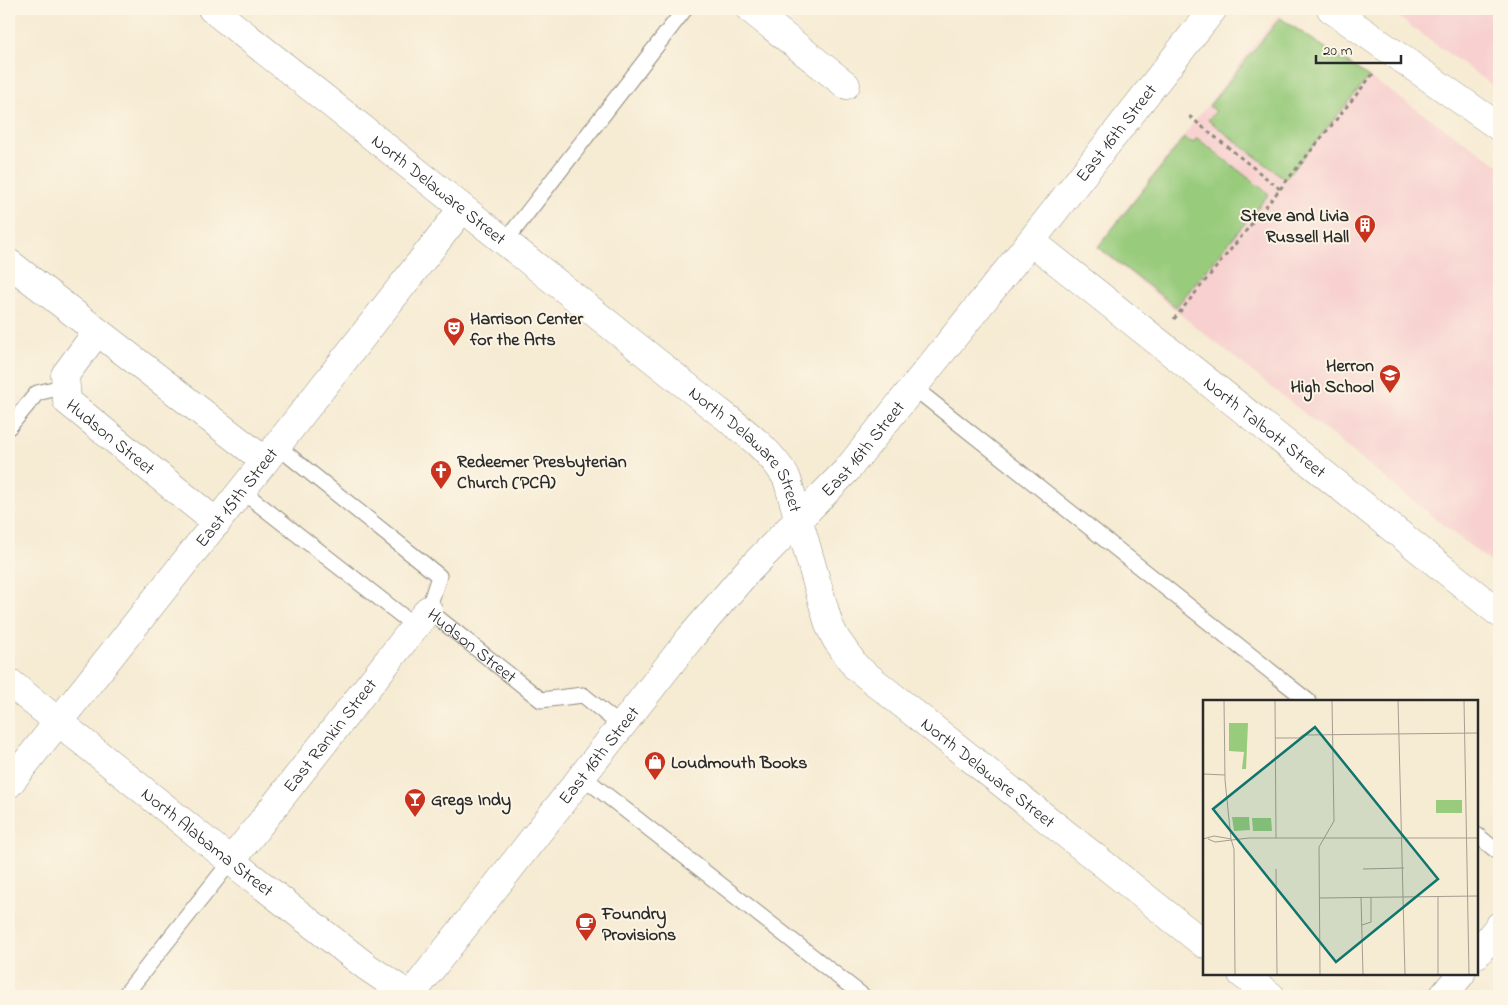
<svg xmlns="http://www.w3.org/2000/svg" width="1508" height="1005" font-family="'Indie Flower',sans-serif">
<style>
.built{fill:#f7d0cf}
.green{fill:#98cb7c;stroke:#627b54}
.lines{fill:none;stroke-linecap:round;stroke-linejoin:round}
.lane-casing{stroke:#908b7f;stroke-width:17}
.street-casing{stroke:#908b7f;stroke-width:29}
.secondary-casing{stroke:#908b7f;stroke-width:29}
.path{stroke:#908b7f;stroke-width:3;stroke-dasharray:4 4;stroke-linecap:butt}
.lane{stroke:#fff;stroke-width:15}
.street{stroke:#fff;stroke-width:28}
.secondary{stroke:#fff;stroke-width:28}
.labels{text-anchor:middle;stroke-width:4;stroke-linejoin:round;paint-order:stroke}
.street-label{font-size:18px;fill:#2b2b2b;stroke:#fcf5e5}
.poi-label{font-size:18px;font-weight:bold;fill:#2b2b2b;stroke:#fcf5e5;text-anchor:start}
.inset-road{fill:none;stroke:#a59e90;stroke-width:1}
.view{fill:#0f766e;fill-opacity:0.15;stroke:#0f766e;stroke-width:2.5}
.inset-edge{fill:none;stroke:#2b2b2b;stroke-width:2.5}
</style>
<rect width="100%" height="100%" fill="#fcf5e5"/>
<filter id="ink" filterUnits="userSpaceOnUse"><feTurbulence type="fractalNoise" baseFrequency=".02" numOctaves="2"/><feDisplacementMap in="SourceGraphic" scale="10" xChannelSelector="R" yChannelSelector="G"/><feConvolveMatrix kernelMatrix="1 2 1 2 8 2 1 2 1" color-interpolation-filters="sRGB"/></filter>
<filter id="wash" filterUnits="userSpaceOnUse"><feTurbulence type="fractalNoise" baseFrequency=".0096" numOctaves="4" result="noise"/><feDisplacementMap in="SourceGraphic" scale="20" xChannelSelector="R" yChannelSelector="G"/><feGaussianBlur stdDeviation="1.12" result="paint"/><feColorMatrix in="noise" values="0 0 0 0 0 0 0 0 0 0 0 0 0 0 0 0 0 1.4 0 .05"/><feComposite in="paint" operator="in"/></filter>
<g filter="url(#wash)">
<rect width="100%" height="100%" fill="#f6ebd3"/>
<!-- built -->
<g class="built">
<polygon points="1387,9 1499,9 1499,90 1390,11"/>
<polygon points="1278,15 1499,165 1499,569 1096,247"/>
</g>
<!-- green -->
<g class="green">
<polygon points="1280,18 1369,77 1285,179 1208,120 1216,111 1209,106"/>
<polygon points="1184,138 1193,143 1197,138 1269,194 1176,307 1098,247"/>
</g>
</g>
<g filter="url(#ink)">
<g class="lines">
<!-- lane casing -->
<g class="lane-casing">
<g id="lane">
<polyline points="504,243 685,9"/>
<polyline points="913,387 1308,701"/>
<polyline points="9,427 37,393 66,386"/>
<path id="s1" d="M277,446L439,576L428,610L541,700L583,695L621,726"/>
<polyline points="242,491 415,626"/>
<polyline points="582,776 863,996"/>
<polyline points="1477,835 1499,853"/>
<polyline points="124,996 231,861"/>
</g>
</g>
<!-- street casing -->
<g class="street-casing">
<g id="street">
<polyline points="750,9 846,85"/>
<path id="s2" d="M1031,241L1499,613"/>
<polyline points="9,263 265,461"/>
<path id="s3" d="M97,332L65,375L67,401L217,523"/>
<path id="s4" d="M9,784L265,461L462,209"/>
<path id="s5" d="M231,861L428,610"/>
<polyline points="1477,954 1499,926"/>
<polyline points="1443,996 1461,974"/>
</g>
</g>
<!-- secondary casing -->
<g class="secondary-casing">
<g id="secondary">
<path id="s6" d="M212,9L703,399C731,422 769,446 787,479L829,625L836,639L856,667L1204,944"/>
<polyline points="1331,9 1499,127"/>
<path id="s7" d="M9,682L231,861L367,967L410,996"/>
<polyline points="1242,974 1271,996"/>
<path id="s8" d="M410,996L691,637L746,573L846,471L1031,241L1213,9"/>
</g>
</g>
<!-- path -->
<g class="path">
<polyline points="1280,189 1373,74"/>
<polyline points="1174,319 1280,189 1189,116"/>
</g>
<!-- lane -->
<use href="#lane" class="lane"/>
<!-- street -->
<use href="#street" class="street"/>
<!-- secondary -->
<use href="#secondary" class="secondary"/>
</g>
</g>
<!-- icons -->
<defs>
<g id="building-pin" transform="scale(1.125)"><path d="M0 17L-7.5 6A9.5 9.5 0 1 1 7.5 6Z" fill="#c8321e" stroke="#fcf5e5"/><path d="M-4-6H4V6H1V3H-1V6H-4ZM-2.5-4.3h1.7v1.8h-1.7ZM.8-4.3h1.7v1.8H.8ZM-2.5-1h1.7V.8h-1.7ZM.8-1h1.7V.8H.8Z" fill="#fff"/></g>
<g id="theatre-pin" transform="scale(1.125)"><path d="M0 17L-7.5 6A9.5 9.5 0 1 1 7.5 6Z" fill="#c8321e" stroke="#fcf5e5"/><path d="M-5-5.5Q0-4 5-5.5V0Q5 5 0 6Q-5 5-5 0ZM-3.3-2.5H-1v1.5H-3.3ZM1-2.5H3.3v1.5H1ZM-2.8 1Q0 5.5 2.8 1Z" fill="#fff"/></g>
<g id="school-pin" transform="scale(1.125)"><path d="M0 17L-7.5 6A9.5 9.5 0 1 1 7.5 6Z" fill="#c8321e" stroke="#fcf5e5"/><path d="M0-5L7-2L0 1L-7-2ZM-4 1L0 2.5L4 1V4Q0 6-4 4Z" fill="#fff"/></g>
<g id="church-pin" transform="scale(1.125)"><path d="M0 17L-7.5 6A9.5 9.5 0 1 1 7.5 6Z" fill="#c8321e" stroke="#fcf5e5"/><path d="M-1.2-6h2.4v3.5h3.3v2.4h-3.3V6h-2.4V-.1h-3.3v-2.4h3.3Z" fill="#fff"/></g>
<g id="shop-pin" transform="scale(1.125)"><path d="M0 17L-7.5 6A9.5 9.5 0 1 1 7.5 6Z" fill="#c8321e" stroke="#fcf5e5"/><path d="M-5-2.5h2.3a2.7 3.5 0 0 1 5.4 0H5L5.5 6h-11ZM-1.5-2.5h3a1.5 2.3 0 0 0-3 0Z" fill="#fff"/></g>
<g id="bar-pin" transform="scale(1.125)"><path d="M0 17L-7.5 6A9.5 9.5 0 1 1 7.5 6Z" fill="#c8321e" stroke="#fcf5e5"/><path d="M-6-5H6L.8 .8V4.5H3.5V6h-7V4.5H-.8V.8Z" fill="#fff"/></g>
<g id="cafe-pin" transform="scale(1.125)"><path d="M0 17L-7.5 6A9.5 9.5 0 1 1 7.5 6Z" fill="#c8321e" stroke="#fcf5e5"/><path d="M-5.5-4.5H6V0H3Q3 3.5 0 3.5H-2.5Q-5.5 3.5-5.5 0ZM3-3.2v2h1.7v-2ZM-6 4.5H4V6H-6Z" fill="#fff"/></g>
</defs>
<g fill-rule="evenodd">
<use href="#building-pin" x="1365" y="225"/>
<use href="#theatre-pin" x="454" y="328"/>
<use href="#school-pin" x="1390" y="375"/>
<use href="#church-pin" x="441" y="471"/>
<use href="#shop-pin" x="655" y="762"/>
<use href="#bar-pin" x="415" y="799"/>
<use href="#cafe-pin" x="586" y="923"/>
</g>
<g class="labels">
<!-- street labels -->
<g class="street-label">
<text dy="6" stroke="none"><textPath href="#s8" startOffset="1116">East 16th Street</textPath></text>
<text dy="6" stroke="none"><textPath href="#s6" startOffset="290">North Delaware Street</textPath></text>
<text dy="6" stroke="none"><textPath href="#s2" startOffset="299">North Talbott Street</textPath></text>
<text dy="6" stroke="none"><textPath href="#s3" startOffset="136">Hudson Street</textPath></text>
<text dy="6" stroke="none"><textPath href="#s8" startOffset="711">East 16th Street</textPath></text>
<text dy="6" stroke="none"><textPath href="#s6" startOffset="695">North Delaware Street</textPath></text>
<text dy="6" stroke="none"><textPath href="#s4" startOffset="366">East 15th Street</textPath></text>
<text dy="6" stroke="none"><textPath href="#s1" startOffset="300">Hudson Street</textPath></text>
<text dy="6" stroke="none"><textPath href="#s5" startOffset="160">East Rankin Street</textPath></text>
<text dy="6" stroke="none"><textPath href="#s8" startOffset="306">East 16th Street</textPath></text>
<text dy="6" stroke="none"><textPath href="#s6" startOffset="1115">North Delaware Street</textPath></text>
<text dy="6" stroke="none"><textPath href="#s7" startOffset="255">North Alabama Street</textPath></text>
</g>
<!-- poi labels -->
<g class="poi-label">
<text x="1349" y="221" text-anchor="end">Steve and Livia<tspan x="1349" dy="21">Russell Hall</tspan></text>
<text x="470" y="324">Harrison Center<tspan x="470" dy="21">for the Arts</tspan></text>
<text x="1374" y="371" text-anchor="end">Herron<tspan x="1374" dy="21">High School</tspan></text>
<text x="457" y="467">Redeemer Presbyterian<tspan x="457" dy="21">Church (PCA)</tspan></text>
<text x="671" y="768">Loudmouth Books</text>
<text x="431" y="805">Gregs Indy</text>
<text x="602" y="919">Foundry<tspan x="602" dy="21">Provisions</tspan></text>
</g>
</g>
<!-- overview -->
<g transform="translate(1203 700)">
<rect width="275" height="275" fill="#f6ebd3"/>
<path d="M26,23H45L43,69H39L41,52L26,51ZM233,100H259V113H233ZM29,117H46L47,130L31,131ZM49,118H68L69,131H50Z" fill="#98cb7c"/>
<path class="inset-road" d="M21,0L22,80L28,139M72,0L73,138M195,0L202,275M261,0L266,275M72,38H96L100,35L275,33M0,74L22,75M0,139L11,136L28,139M5,139L12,142L46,138H275M28,139L31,149L32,275M73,169L74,275M160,169L201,168M235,196V275M158,197L160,275M117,198L275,196M159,225L168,222V197M117,275L116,147L131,121L129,0"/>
<path class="view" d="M112,27L235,179L133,262L10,109Z"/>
<rect width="275" height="275" class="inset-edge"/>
</g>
<!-- margin -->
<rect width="1508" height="1005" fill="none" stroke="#fcf5e5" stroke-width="30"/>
<!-- scale -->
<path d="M1316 55v8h85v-8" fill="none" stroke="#2b2b2b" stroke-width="2.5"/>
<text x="1323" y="55" font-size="15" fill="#2b2b2b" stroke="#fcf5e5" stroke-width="4" paint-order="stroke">20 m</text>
</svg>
